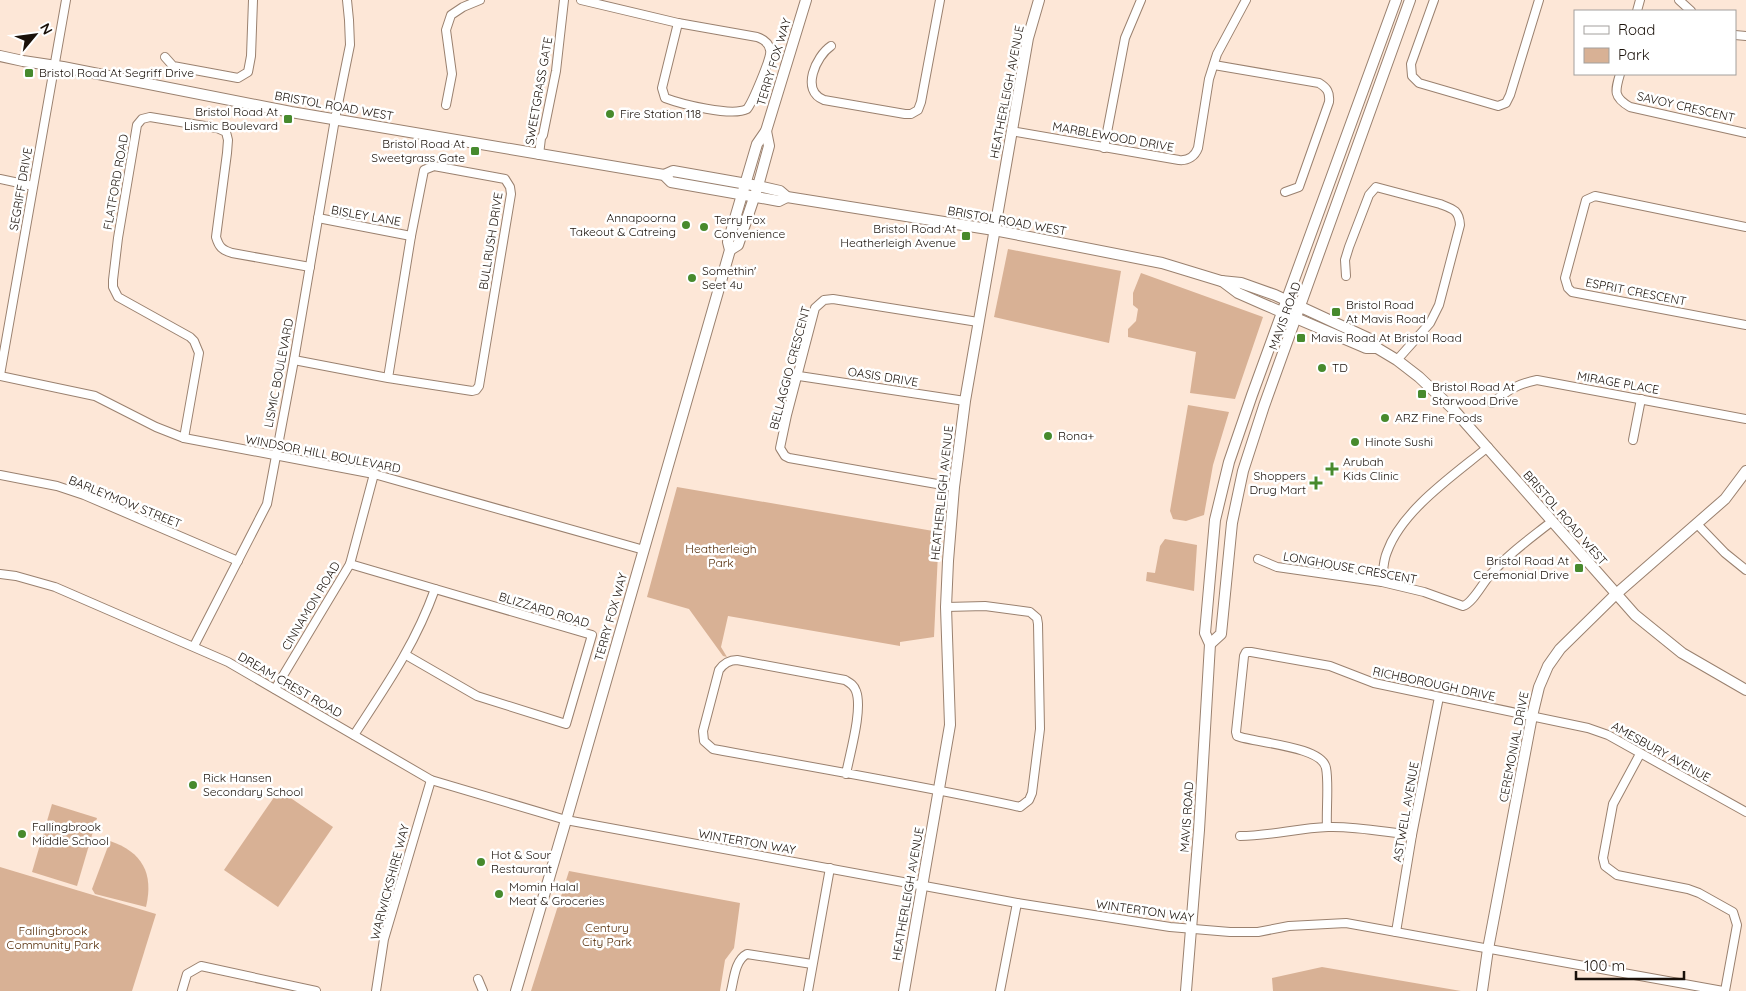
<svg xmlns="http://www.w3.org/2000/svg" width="1746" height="991" font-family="Quicksand,sans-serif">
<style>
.green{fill:#d8b195}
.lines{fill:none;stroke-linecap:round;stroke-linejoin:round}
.street-casing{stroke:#9a816f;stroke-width:10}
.secondary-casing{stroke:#9a816f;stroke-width:12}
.street{stroke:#fff;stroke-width:8}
.secondary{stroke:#fff;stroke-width:10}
.poi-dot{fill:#478a2d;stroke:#fff;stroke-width:2}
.labels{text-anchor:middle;stroke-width:5;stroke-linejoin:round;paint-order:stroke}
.street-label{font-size:12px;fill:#1a110a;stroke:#fff}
.poi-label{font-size:12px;fill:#1a110a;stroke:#fff;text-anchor:start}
.park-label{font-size:12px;fill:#542c08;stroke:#fff}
</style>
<rect width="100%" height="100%" fill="#fde7d7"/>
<!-- green -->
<g class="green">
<polygon points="1008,249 1121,271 1109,343 994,317"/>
<polygon points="1141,273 1263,317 1235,399 1190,393 1196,352 1128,337 1128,329 1136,321 1138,309 1133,305 1133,293"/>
<polygon points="1188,405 1229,412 1213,465 1204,515 1186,521 1173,519 1170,511"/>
<polygon points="677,487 939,532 934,637 900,642 900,646 728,616 721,647 727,657 723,656 689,609 647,597"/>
<polygon points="1165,539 1197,545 1194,591 1146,581 1147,572 1155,573 1160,546"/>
<polygon points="279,790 333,827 278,907 224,870"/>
<polygon points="52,804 97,818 77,886 32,872"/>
<path d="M110,841C142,852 154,873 146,907L95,894L92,889Z"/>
<polygon points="0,867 156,914 132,991 0,991"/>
<polygon points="569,871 740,903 734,948 725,960 720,991 531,991"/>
<polygon points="1322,967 1461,991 1273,991 1272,978"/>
</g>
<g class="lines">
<!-- street casing -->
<g class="street-casing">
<g id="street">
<polyline points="581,0 678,23"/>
<polyline points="1434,0 1411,64 1412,76 1419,83 1498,106 1506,103 1510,95 1539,0"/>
<polyline points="1679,0 1691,11"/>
<polyline points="1637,11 1640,0"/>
<path d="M678,23L757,37C763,39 769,43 770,50C772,57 752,103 747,109C732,117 681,104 665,98L662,88Z"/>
<polyline points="1735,35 1746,36"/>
<path d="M831,46C816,56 800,91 824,100L905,114H911L918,110L921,102L940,0"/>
<polyline points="165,57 173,66 238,78 248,72 251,56 253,0"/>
<path d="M1214,65L1319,83C1327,88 1330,92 1329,102L1300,184L1299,187L1285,192"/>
<path d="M1620,74C1615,91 1613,97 1630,107L1746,133"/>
<polyline points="446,105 452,74 446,30 451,15 463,7 480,0"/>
<path d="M1011,131L1179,160C1188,161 1195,156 1198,148L1209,79L1217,54L1246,0"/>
<polyline points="1104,148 1125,38 1141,0"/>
<polyline points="539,155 541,138 543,135 556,71 564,0"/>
<polyline points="0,179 33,186"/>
<polyline points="318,218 411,236"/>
<polyline points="1746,227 1595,196 1586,200 1565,278 1568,288 1572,292 1746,325"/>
<path d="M1346,276L1345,260L1349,247L1369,195L1376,187L1440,204C1453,209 1459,210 1460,225L1439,305L1430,323L1397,360"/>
<polyline points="294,360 388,378 472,391 476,390 479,386 511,194 510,187 505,179 434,166 424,170 411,236 388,378"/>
<polyline points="0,375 66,0"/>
<polyline points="0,376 95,396 156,427 184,438 374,474 644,550"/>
<polyline points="799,376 965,401"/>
<path d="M1492,403C1508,390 1517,384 1537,380L1746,419"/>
<path d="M184,438L199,353L194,341L190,337L118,297L113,287V280L118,238L137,125L142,119L150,117L217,128L226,132L228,140L227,153L216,237C219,247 222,250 232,253L310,267"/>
<polyline points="1633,440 1641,399"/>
<polyline points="0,475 57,486 84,495 238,561"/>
<polyline points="954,487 789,458 785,456 780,448 787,415 815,308 824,300 833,299 978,322"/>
<polyline points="1697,524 1725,553 1746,570"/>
<path d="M1258,559L1277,567L1382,582L1424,592L1463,606C1473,603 1483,582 1491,574C1508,554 1531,538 1551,522"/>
<polyline points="350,564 592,635 566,724 477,696 406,655"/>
<polyline points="0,574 16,576 55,587 228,662 431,780 566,820 1017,903 1170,927 1230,932 1258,932 1289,926 1346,923 1723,991"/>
<path d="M1382,582C1383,573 1383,561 1387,552C1402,510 1454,475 1488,447"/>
<polyline points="194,646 267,504 294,360 335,119 350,45 349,20 347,0"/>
<polyline points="275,689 350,564 374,474"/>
<path d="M354,735C386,686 415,645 435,589"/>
<polyline points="1640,754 1613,804 1603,858 1605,866 1617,875 1688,889 1699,893 1733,912 1737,925 1725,991"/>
<path d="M846,774C850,753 863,709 856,691C854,685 850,683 845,680L737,660C729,660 724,663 719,670L703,731L704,741L713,749C816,768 918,785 1020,807L1029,800L1032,793L1040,729L1038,624L1037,618L1030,612L985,606L946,607"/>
<path d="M1327,827C1326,811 1329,783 1326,768C1322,746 1255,743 1237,736L1236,732L1244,656L1246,652H1251L1330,666L1374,683L1588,728L1608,735L1746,812"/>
<path d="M1240,836C1270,836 1298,828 1328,827C1356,826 1384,832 1412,835"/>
<polyline points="1396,932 1412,835 1439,697"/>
<polyline points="478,979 483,991"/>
<polyline points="182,991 187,974 201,966 316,991"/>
<polyline points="376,991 384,939 431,780"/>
<path d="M731,991C734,979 735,960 747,954L812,964"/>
<polyline points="808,991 830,868"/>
<polyline points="1000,991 1017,903"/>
</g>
</g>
<!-- secondary casing -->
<g class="secondary-casing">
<g id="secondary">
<polyline points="0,56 23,61 63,67 291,112 664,175 671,182 779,201 787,197"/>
<polyline points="664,175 673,171 758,186 780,191 787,197 994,230 1162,263 1221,281 1241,283 1275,295 1370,339 1377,348 1397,360 1419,377 1454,410 1635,615 1682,653 1746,690"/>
<polyline points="730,250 738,245 758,186 769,146 766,131"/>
<polyline points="1222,281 1238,293 1263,304 1366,348 1377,348"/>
<polyline points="1210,644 1221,634 1232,523 1243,471 1264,406 1410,0"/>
<polyline points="516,991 569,810 730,250 728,242 757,144 766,131 806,0"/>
<polyline points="904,991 950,725 946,607 948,561 954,487 965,401 1028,38 1039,0"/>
<polyline points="1186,991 1199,830 1210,644 1205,633 1215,520 1229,462 1252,395 1396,0"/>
<polyline points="1482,991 1488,949 1532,716 1539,687 1548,666 1560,649 1615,595 1725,499 1746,471"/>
</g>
</g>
<!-- street -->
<use href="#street" class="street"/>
<!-- secondary -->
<use href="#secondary" class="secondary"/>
</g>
<!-- markers -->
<g class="poi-dot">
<rect x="24" y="68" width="10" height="10" rx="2.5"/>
<circle cx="610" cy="114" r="5"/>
<rect x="283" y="114" width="10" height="10" rx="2.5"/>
<rect x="470" y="146" width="10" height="10" rx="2.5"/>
<circle cx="686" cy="225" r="5"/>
<circle cx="704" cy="227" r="5"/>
<rect x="961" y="231" width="10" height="10" rx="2.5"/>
<circle cx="692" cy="278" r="5"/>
<rect x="1331" y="307" width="10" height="10" rx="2.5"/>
<rect x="1296" y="333" width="10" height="10" rx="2.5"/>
<circle cx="1322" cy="368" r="5"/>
<rect x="1417" y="389" width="10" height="10" rx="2.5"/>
<circle cx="1385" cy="418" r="5"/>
<circle cx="1048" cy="436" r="5"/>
<circle cx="1355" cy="442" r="5"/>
<path d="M1329.5 461.5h5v5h5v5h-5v5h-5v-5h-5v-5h5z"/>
<path d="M1313.5 475.5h5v5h5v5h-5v5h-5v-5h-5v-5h5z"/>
<rect x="1574" y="563" width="10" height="10" rx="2.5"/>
<circle cx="193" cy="785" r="5"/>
<circle cx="22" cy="834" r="5"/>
<circle cx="481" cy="862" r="5"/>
<circle cx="499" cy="894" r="5"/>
</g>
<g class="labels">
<!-- street labels -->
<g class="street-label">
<text transform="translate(774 62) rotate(-73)" y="4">TERRY FOX WAY</text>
<text transform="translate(539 91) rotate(-80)" y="4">SWEETGRASS GATE</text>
<text transform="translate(1007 92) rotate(-79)" y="4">HEATHERLEIGH AVENUE</text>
<text transform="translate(334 106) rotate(10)" y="4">BRISTOL ROAD WEST</text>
<text transform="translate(1686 107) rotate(13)" y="4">SAVOY CRESCENT</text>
<text transform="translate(1113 137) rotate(10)" y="4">MARBLEWOOD DRIVE</text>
<text transform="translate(116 182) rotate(-80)" y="4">FLATFORD ROAD</text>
<text transform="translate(21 189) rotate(-80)" y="4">SEGRIFF DRIVE</text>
<text transform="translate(366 216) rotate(10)" y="4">BISLEY LANE</text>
<text transform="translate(1007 221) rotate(10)" y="4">BRISTOL ROAD WEST</text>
<text transform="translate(491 241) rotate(-81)" y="4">BULLRUSH DRIVE</text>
<text transform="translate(1636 292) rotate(11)" y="4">ESPRIT CRESCENT</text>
<text transform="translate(1285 316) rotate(-70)" y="4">MAVIS ROAD</text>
<text transform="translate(790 368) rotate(-75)" y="4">BELLAGGIO CRESCENT</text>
<text transform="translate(279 373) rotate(-79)" y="4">LISMIC BOULEVARD</text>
<text transform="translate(883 377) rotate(9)" y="4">OASIS DRIVE</text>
<text transform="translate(1618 383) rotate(10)" y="4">MIRAGE PLACE</text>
<text transform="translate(323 454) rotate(11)" y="4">WINDSOR HILL BOULEVARD</text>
<text transform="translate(942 493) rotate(-84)" y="4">HEATHERLEIGH AVENUE</text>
<text transform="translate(125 502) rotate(22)" y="4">BARLEYMOW STREET</text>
<text transform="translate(1565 518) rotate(49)" y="4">BRISTOL ROAD WEST</text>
<text transform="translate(1350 568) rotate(10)" y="4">LONGHOUSE CRESCENT</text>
<text transform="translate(311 606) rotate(-59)" y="4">CINNAMON ROAD</text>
<text transform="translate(544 610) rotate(17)" y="4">BLIZZARD ROAD</text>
<text transform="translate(611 617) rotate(-74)" y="4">TERRY FOX WAY</text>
<text transform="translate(1434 684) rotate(12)" y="4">RICHBOROUGH DRIVE</text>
<text transform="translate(290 685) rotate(30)" y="4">DREAM CREST ROAD</text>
<text transform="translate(1514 747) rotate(-79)" y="4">CEREMONIAL DRIVE</text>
<text transform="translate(1661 752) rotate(29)" y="4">AMESBURY AVENUE</text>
<text transform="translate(1406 812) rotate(-80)" y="4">ASTWELL AVENUE</text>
<text transform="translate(1187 817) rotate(-86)" y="4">MAVIS ROAD</text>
<text transform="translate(747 842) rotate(10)" y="4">WINTERTON WAY</text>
<text transform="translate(390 882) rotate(-75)" y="4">WARWICKSHIRE WAY</text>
<text transform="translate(908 894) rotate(-80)" y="4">HEATHERLEIGH AVENUE</text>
<text transform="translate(1145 911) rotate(8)" y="4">WINTERTON WAY</text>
</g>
<!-- poi labels -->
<g class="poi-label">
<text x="39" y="77">Bristol Road At Segriff Drive</text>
<text x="278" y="116" text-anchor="end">Bristol Road At<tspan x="278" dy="14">Lismic Boulevard</tspan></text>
<text x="620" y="118">Fire Station 118</text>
<text x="465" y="148" text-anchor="end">Bristol Road At<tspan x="465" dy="14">Sweetgrass Gate</tspan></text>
<text x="676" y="222" text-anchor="end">Annapoorna<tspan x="676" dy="14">Takeout &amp; Catreing</tspan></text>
<text x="714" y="224">Terry Fox<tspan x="714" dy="14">Convenience</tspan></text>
<text x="956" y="233" text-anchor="end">Bristol Road At<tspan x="956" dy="14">Heatherleigh Avenue</tspan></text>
<text x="702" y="275">Somethin'<tspan x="702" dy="14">Seet 4u</tspan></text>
<text x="1346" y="309">Bristol Road<tspan x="1346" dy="14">At Mavis Road</tspan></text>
<text x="1311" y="342">Mavis Road At Bristol Road</text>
<text x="1332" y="372">TD</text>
<text x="1432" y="391">Bristol Road At<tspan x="1432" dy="14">Starwood Drive</tspan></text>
<text x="1395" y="422">ARZ Fine Foods</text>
<text x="1058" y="440">Rona+</text>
<text x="1365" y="446">Hinote Sushi</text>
<text x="1343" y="466">Arubah<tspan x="1343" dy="14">Kids Clinic</tspan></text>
<text x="1306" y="480" text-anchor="end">Shoppers<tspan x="1306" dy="14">Drug Mart</tspan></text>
<text x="1569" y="565" text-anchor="end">Bristol Road At<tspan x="1569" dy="14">Ceremonial Drive</tspan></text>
<text x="203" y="782">Rick Hansen<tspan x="203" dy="14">Secondary School</tspan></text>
<text x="32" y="831">Fallingbrook<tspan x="32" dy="14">Middle School</tspan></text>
<text x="491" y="859">Hot &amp; Sour<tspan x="491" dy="14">Restaurant</tspan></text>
<text x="509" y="891">Momin Halal<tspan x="509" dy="14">Meat &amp; Groceries</tspan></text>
</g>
<!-- park labels -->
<g class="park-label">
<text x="721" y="553">Heatherleigh<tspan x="721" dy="14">Park</tspan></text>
<text x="607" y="932">Century<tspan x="607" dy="14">City Park</tspan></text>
<text x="53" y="935">Fallingbrook<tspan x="53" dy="14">Community Park</tspan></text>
</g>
</g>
<!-- legend -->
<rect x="1574" y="10" width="162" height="65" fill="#ffffff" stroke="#a3a09d"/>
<rect x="1584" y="26" width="25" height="8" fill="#ffffff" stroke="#a3a09d"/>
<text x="1618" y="35" font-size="15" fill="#1a110a">Road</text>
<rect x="1584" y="48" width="25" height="15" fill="#d8b195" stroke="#a3a09d"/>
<text x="1618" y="60" font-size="15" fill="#1a110a">Park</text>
<!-- north arrow -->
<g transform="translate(35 35) rotate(61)" stroke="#ffffff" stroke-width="4" paint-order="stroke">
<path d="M0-4L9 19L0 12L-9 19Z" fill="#1a110a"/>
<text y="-8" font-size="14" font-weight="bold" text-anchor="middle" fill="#1a110a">N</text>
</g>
<!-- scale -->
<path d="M1576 971v8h108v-8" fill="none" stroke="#1a110a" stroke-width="2.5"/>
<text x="1584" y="971" font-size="15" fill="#1a110a" stroke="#ffffff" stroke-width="4" paint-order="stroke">100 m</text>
</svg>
